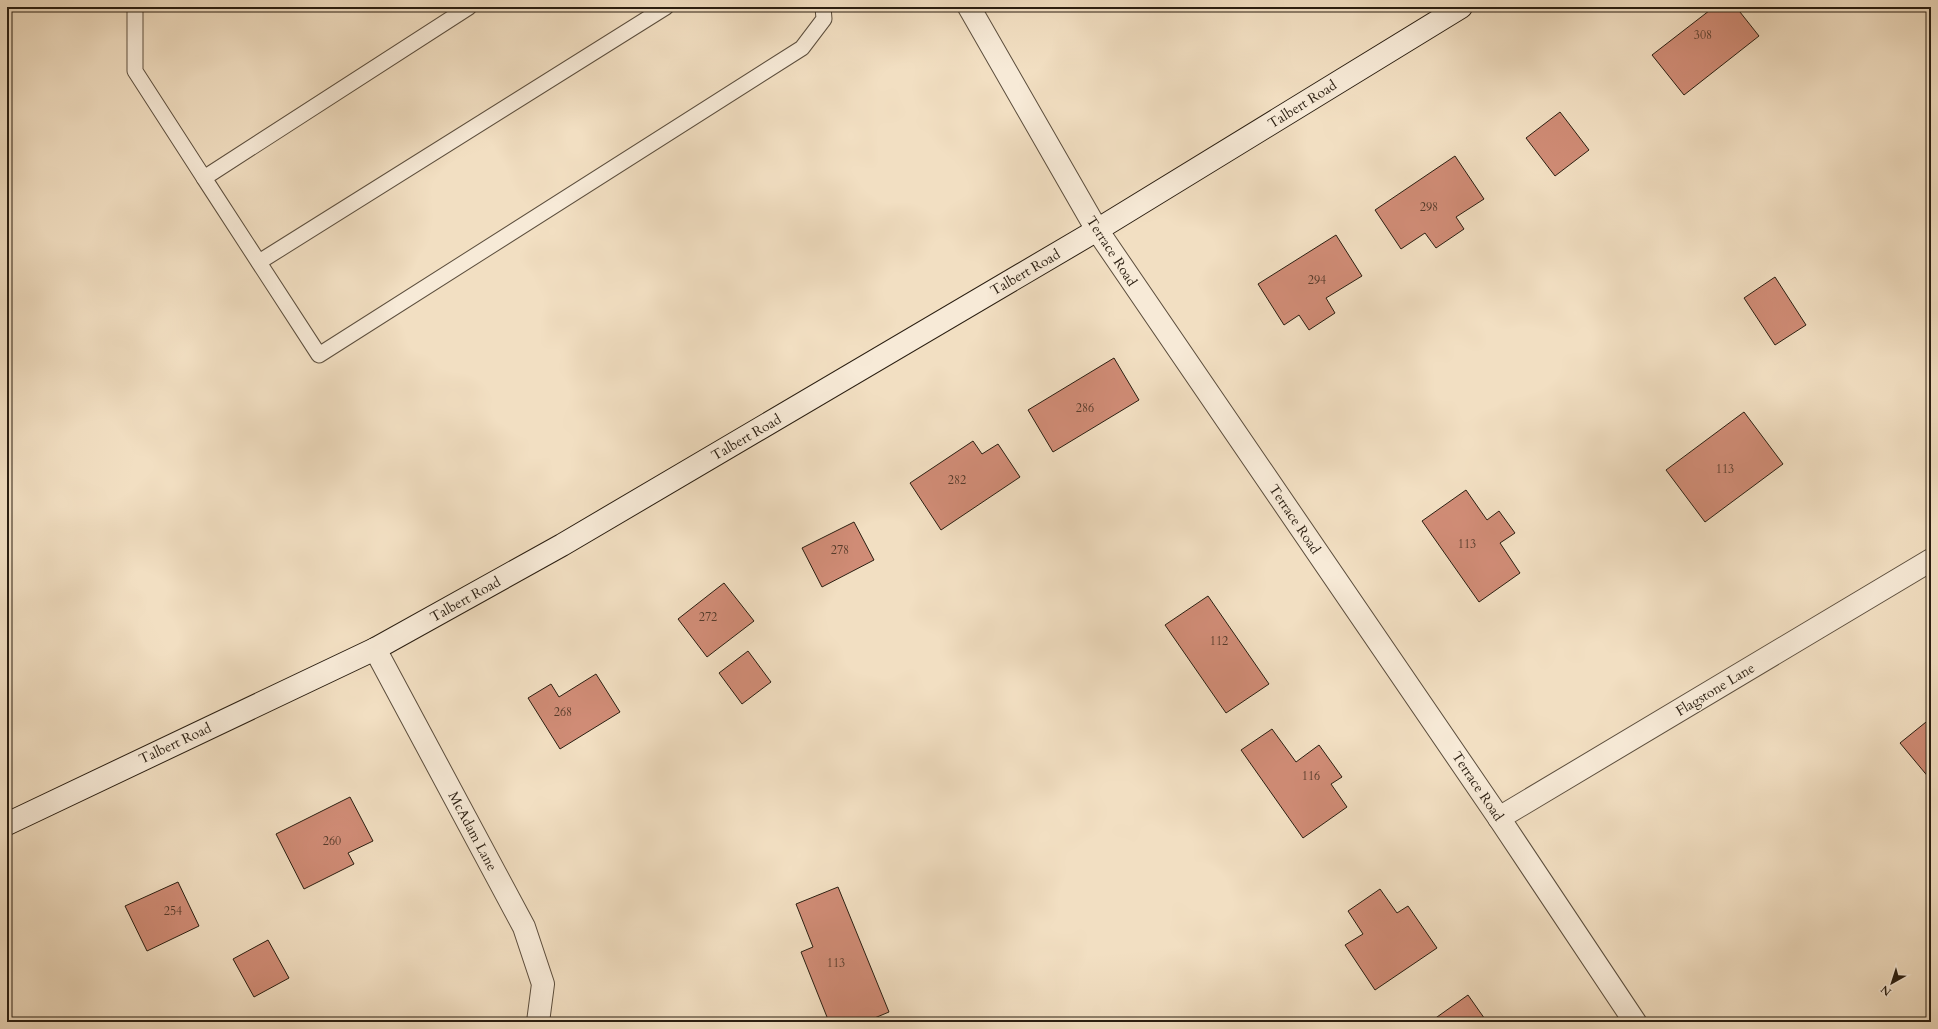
<svg xmlns="http://www.w3.org/2000/svg" width="1938" height="1029" font-family="Cardo,serif">
<style>
.building{fill:#d08c76;stroke:#2a1e11}
.lines{fill:none;stroke-linecap:round;stroke-linejoin:round}
.lane-casing{stroke:#5c4e3d;stroke-width:17}
.street-casing{stroke:#5c4e3d;stroke-width:24}
.secondary-casing{stroke:#2a1e11;stroke-width:24}
.lane{stroke:#f7ead7;stroke-width:15}
.street{stroke:#f7ead7;stroke-width:22}
.secondary{stroke:#f7ead7;stroke-width:22}
.labels{text-anchor:middle;stroke-width:3;stroke-linejoin:round;paint-order:stroke}
.number-label{font-size:12px;fill:#543a2a}
.street-label{font-size:14px;fill:#2a1e11;stroke:#f7ead7}
</style>
<rect width="100%" height="100%" fill="#f2dfc2"/>
<filter id="stains"><feTurbulence type="fractalNoise" baseFrequency=".005" numOctaves="4"/><feColorMatrix values="0 0 0 0 .2 0 0 0 0 .09 0 0 0 0 .02 0 0 0 .5 -.17"/></filter>
<radialGradient id="worn" r=".72"><stop offset=".6" stop-color="#630" stop-opacity="0"/><stop offset="1" stop-color="#630" stop-opacity=".3"/></radialGradient>
<!-- building -->
<g class="building">
<polygon points="1714,7 1736,7 1759,36 1684,95 1652,55"/>
<polygon points="1560,112 1589,150 1555,176 1526,138"/>
<polygon points="1455,156 1484,199 1456,217 1464,229 1436,248 1425,233 1401,249 1375,210"/>
<polygon points="1336,235 1362,276 1326,298 1335,313 1309,330 1299,315 1284,325 1258,284"/>
<polygon points="1775,277 1806,325 1775,345 1744,298"/>
<polygon points="1114,358 1139,400 1053,452 1028,410"/>
<polygon points="1744,412 1783,464 1705,522 1666,470"/>
<polygon points="973,441 982,454 998,444 1020,477 941,530 910,483"/>
<polygon points="1466,490 1487,520 1499,511 1515,533 1500,543 1520,573 1479,602 1422,521"/>
<polygon points="854,522 874,560 822,587 802,548"/>
<polygon points="724,583 754,621 707,657 678,619"/>
<polygon points="1208,596 1269,684 1226,713 1165,625"/>
<polygon points="748,651 771,682 742,704 719,673"/>
<polygon points="596,674 620,712 560,749 528,698 551,684 559,697"/>
<polygon points="1931,718 1931,778 1930,779 1900,743"/>
<polygon points="1272,729 1296,762 1319,745 1342,777 1331,784 1347,807 1303,838 1241,750"/>
<polygon points="350,797 373,841 348,853 354,864 304,889 276,834"/>
<polygon points="178,882 199,926 147,951 125,906"/>
<polygon points="838,887 889,1012 865,1022 829,1022 801,952 813,947 796,904"/>
<polygon points="1380,889 1397,913 1408,906 1437,948 1375,990 1345,945 1363,934 1348,911"/>
<polygon points="268,940 289,978 254,997 233,959"/>
<polygon points="1468,995 1487,1022 1430,1022"/>
</g>
<g class="lines">
<!-- lane casing -->
<g class="lane-casing">
<g id="lane">
<polyline points="135,7 135,71 204,178"/>
<polyline points="469,7 204,178 319,355 802,48 824,19 823,7"/>
<polyline points="259,262 666,7"/>
</g>
</g>
<!-- street casing -->
<g class="street-casing">
<g id="street">
<polyline points="969,7 1097,230 1499,818 1635,1022"/>
<polyline points="375,649 524,927 543,984 538,1022"/>
<polyline points="1499,818 1931,560"/>
</g>
</g>
<!-- secondary casing -->
<g class="secondary-casing">
<polyline id="secondary" points="7,824 375,649 562,545 1097,230 1461,7"/>
</g>
<!-- lane -->
<use href="#lane" class="lane"/>
<!-- street -->
<use href="#street" class="street"/>
<!-- secondary -->
<use href="#secondary" class="secondary"/>
</g>
<g class="labels">
<!-- number labels -->
<g class="number-label">
<text x="1703" y="39">308</text>
<text x="1429" y="211">298</text>
<text x="1317" y="284">294</text>
<text x="1085" y="412">286</text>
<text x="1725" y="473">113</text>
<text x="957" y="484">282</text>
<text x="1467" y="548">113</text>
<text x="840" y="554">278</text>
<text x="708" y="621">272</text>
<text x="1219" y="645">112</text>
<text x="563" y="716">268</text>
<text x="1311" y="780">116</text>
<text x="332" y="845">260</text>
<text x="173" y="915">254</text>
<text x="836" y="967">113</text>
</g>
<!-- street labels -->
<g class="street-label">
<text transform="translate(1302 104) rotate(-32)" y="5">Talbert Road</text>
<text transform="translate(1112 251) rotate(57)" y="5">Terrace Road</text>
<text transform="translate(1025 272) rotate(-30)" y="5">Talbert Road</text>
<text transform="translate(746 437) rotate(-30)" y="5">Talbert Road</text>
<text transform="translate(1295 519) rotate(56)" y="5">Terrace Road</text>
<text transform="translate(465 599) rotate(-29)" y="5">Talbert Road</text>
<text transform="translate(1715 689) rotate(-31)" y="5">Flagstone Lane</text>
<text transform="translate(175 743) rotate(-25)" y="5">Talbert Road</text>
<text transform="translate(1478 786) rotate(56)" y="5">Terrace Road</text>
<text transform="translate(473 831) rotate(62)" y="5">McAdam Lane</text>
</g>
</g>
<!-- margin -->
<rect width="1938" height="1029" fill="none" stroke="#f2dfc2" stroke-width="24"/>
<rect x="8" y="8" width="1922" height="1013" fill="none" stroke="#2a1e11" stroke-width="2"/>
<rect x="12" y="12" width="1914" height="1005" fill="none" stroke="#2a1e11"/>
<!-- north arrow -->
<g transform="translate(1892 983) rotate(219)" stroke="#f7ead7" stroke-width="3" paint-order="stroke">
<path d="M0-3L7 15L0 10L-7 15Z" fill="#2a1e11"/>
<text y="-6" font-size="11" font-weight="bold" text-anchor="middle" fill="#2a1e11">N</text>
</g>
<rect width="100%" height="100%" filter="url(#stains)"/>
<rect width="100%" height="100%" fill="url(#worn)"/>
</svg>
